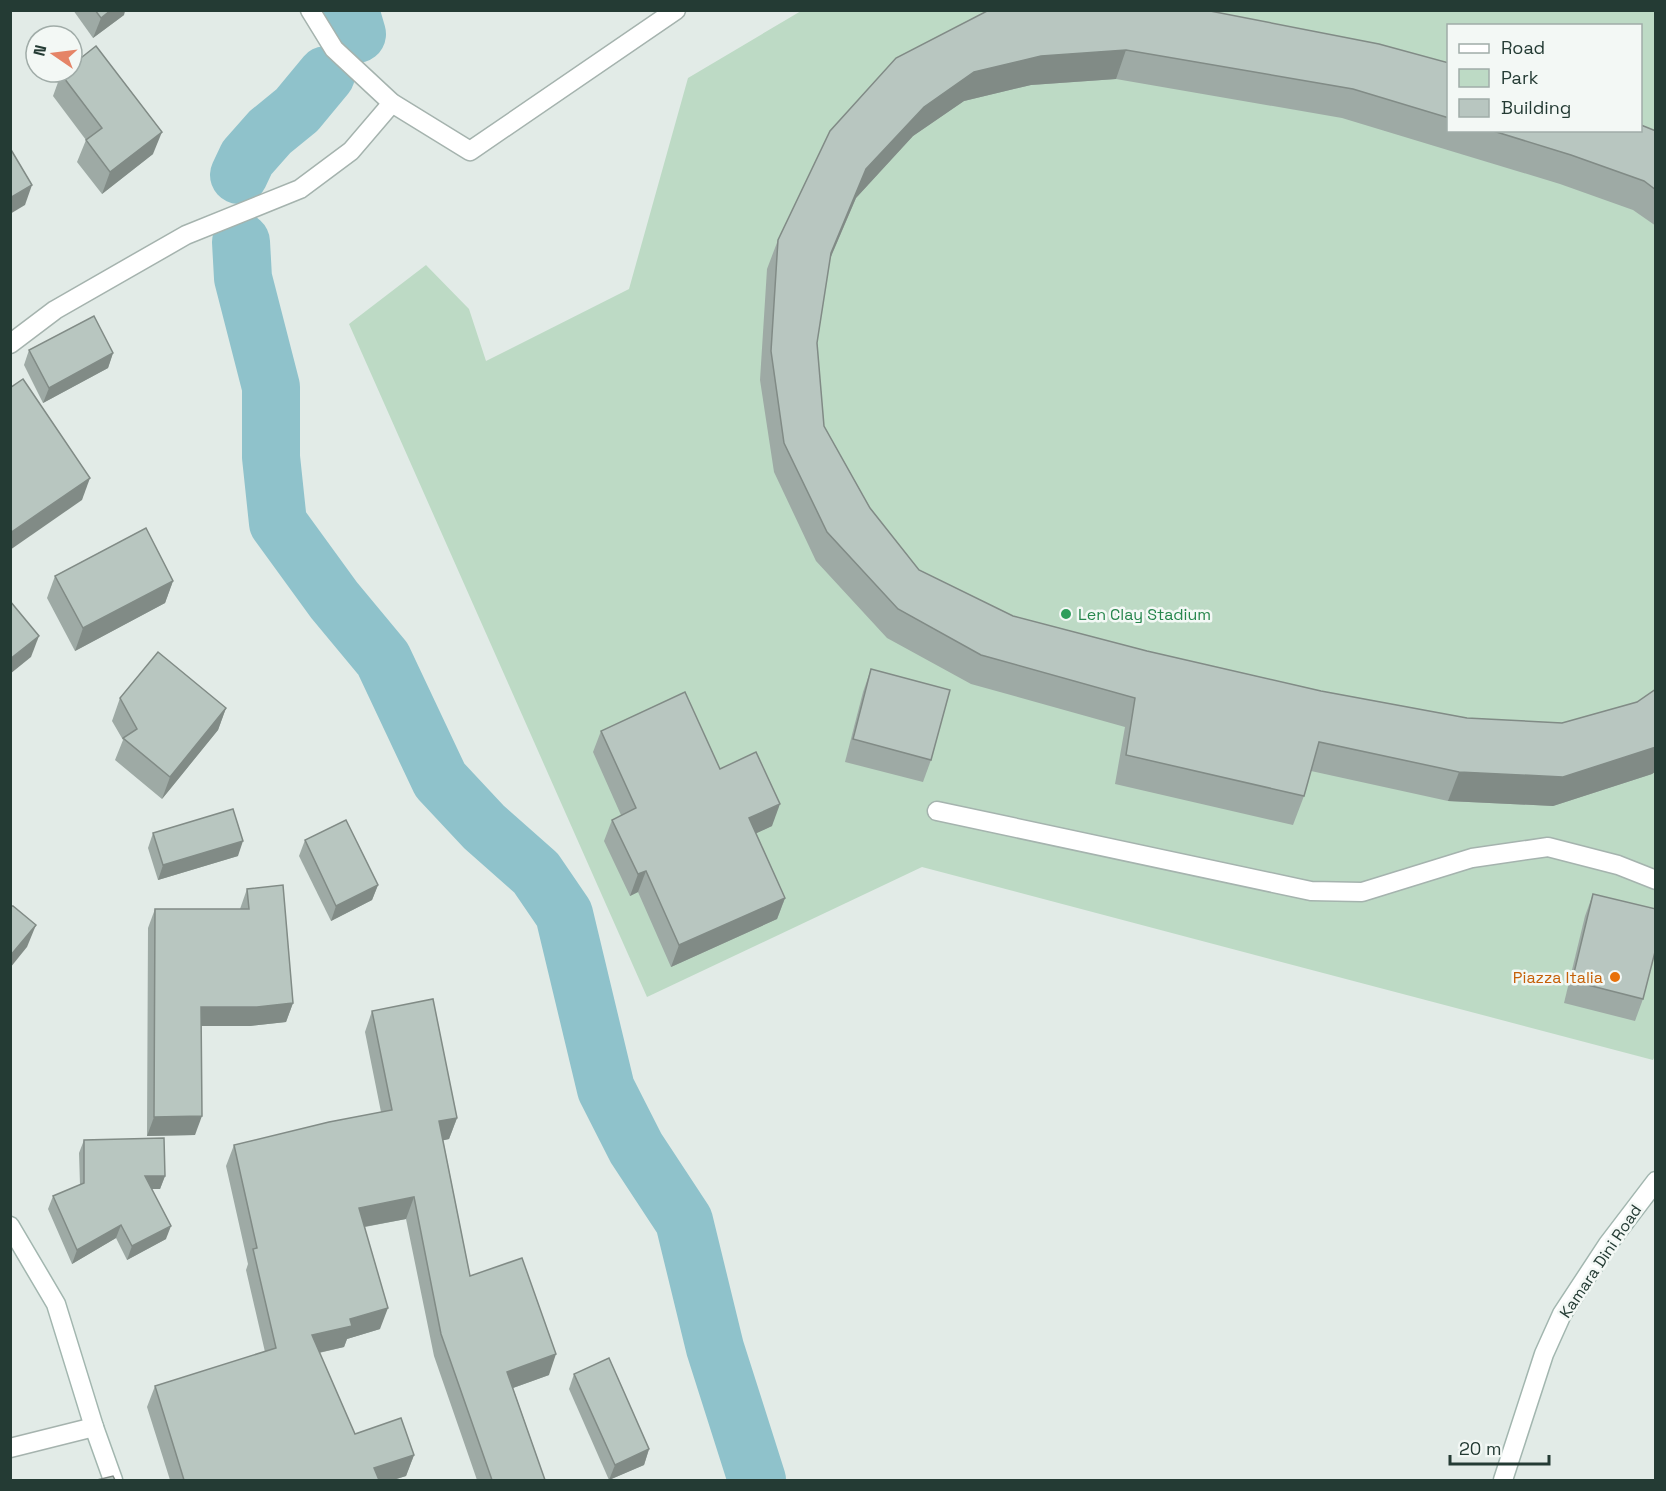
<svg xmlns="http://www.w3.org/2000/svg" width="1666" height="1491" font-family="'Space Grotesk',sans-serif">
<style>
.green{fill:#bddac5;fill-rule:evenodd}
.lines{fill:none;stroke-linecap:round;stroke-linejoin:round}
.river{stroke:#8fc2cb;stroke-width:58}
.lane-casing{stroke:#a5b3ae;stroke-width:21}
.street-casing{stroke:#a5b3ae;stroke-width:21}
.secondary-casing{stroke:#a2b6af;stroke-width:21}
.lane{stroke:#fff;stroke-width:18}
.street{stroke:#fff;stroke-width:18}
.secondary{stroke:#fff;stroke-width:18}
.wall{fill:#9eaaa5}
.shaded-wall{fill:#818b86}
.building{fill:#b8c6c0;stroke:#818b86;stroke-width:1.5}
.leisure-dot{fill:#2e9e5b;stroke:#f3f8f5;stroke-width:2}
.food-dot{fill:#e8710a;stroke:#f3f8f5;stroke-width:2}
.labels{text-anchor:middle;stroke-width:5;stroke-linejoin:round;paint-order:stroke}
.leisure-label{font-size:16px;fill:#27864d;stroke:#f3f8f5;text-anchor:start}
.food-label{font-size:16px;fill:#c56008;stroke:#f3f8f5;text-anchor:end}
.street-label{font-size:16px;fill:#243b34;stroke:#f3f8f5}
</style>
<rect width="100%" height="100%" fill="#e2ebe7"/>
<!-- green -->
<path class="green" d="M801,11H1655V1056L1653,1060L922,867L647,997L349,324L426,265L469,309L486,361L629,289L688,78ZM1448,26H1640V130H1448Z"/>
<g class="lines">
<!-- river -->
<g class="river">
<polyline points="350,10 357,34"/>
<polyline points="239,175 247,158 270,132 297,110 326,75"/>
<polyline points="241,242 243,278 271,387 271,457 278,523 334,600 383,659 440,780 484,827 536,873 564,914 606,1089 636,1148 684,1221 715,1348 757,1480"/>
</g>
<!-- lane casing -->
<g class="lane-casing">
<polyline id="lane" points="937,811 1311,891 1362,892 1472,858 1548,847 1618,865 1656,880"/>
</g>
<!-- street casing -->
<g class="street-casing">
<g id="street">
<polyline points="310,10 334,49 392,103 470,151 676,10"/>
<polyline points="10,344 55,310 186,235 300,189 351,151 392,103"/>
<polyline points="10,1448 94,1427"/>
</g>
</g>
<!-- secondary casing -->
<g class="secondary-casing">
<g id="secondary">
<polyline points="10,1226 56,1304 94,1427 113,1480"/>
<polyline points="1503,1480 1544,1354 1562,1314 1608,1244 1656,1181"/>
</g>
</g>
<!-- lane -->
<use href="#lane" class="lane"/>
<!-- street -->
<use href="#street" class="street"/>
<!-- secondary -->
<use href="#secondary" class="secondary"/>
</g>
<!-- wall -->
<g class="wall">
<polygon points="73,10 125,10 124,15 93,38"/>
<polygon points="989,10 1449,63 1449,130 1656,131 1656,226 1633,210 1560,184 1342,118 1116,79 1031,85 964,101 913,136 856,198 830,259 817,343 824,426 870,508 919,570 1013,616 1147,651 1321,691 1467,718 1562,723 1637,702 1656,689 1656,771 1652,774 1553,806 1448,801 1311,771 1304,796 1293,825 1115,784 1125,727 971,684 887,638 816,561 774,472 760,380 767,269 778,240"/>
<polygon points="61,74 153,154 102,194 77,162 86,140 53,96"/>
<polygon points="29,350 113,353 108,368 43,403 24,365"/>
<polygon points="55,576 173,581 165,603 75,651 47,598"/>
<polygon points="871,669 931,760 923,782 845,762 863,692"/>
<polygon points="120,698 226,708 218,730 162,799 115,760 123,740 112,721"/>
<polygon points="601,731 772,826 756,833 785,898 777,919 671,967 638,892 630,896 604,841 612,820 621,815 593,752"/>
<polygon points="153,833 238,856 158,880 148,848"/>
<polygon points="305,840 378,885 372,900 331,921 299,856"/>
<polygon points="247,889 293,1003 286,1022 250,1026 201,1026 195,1135 147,1136 148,928 155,909 240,909"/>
<polygon points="1593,894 1643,999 1635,1021 1564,1003 1585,916"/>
<polygon points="372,1011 457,1118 449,1139 443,1140 470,1276 549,1375 513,1388 545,1480 477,1480 434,1356 406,1219 365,1227 380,1329 347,1339 344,1347 319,1353 355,1434 414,1455 406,1476 393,1480 170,1480 147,1407 155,1386 265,1352 246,1270 248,1264 226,1166 234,1145 381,1112 365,1032"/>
<polygon points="84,1140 165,1176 160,1189 152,1189 166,1239 127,1260 116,1238 72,1264 48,1209 53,1196 80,1185 79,1153"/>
<polygon points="574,1374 649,1449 644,1465 609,1480 569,1389"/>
</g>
<!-- shaded-wall -->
<g class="shaded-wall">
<polygon points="111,10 125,10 124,15 93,38 101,18"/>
<polygon points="1126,50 1116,79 1031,85 964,101 913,136 856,198 820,282 831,253 866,169 924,107 974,72 1041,56"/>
<polygon points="162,132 153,154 102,194 110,172"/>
<polygon points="32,185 25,205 10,214 10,198"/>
<polygon points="113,353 108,368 43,403 49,388"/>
<polygon points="90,478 82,500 10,550 10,533"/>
<polygon points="173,581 165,603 75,651 83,628"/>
<polygon points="39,636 31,657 10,674 10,659"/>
<polygon points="226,708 218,730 162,799 170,777"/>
<polygon points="1656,747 1656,771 1652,774 1553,806 1448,801 1459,772"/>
<polygon points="780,804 772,826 742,840 749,818"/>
<polygon points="243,841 238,856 158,880 163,865"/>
<polygon points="646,871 638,892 630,896 638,874"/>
<polygon points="378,885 372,900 331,921 336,906"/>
<polygon points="785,898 777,919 671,967 679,945"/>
<polygon points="36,925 27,947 10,968 10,956"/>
<polygon points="293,1003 286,1022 250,1026 194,1026 201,1007"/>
<polygon points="202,1116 195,1135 147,1136 154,1117"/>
<polygon points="457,1118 449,1139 432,1143 439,1121"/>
<polygon points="145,1176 165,1176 160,1189 141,1189"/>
<polygon points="414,1197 406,1219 352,1229 359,1208"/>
<polygon points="121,1225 116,1238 72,1264 77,1250"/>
<polygon points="171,1226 166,1239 127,1260 132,1246"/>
<polygon points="388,1308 380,1329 347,1339 344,1347 304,1356 312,1335 350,1319"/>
<polygon points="556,1354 549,1375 499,1393 507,1372"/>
<polygon points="649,1449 644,1465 609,1480 615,1465"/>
<polygon points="414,1455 406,1476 393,1480 370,1480 374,1468"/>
</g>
<!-- building -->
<g class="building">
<polygon points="95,10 111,10 101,18"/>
<polygon points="989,10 1205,10 1379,44 1449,63 1449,118 1353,89 1126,50 1041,56 974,72 924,107 866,169 831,253 817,343 824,426 870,508 919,570 1013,616 1147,651 1321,691 1467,718 1562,723 1637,702 1656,689 1656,747 1563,777 1459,772 1319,742 1304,796 1126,755 1135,698 981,655 898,609 827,532 784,443 771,351 778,240 830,131 896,58"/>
<polygon points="96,46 162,132 110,172 86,140 102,128 61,74 63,72 72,72 72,65"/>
<polygon points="1641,125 1656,131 1656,190 1644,181 1571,155 1490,130 1641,130"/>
<polygon points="10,148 32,185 10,198"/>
<polygon points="94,316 113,353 49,388 29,350"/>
<polygon points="23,379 90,478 10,533 10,388"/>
<polygon points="146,528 173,581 83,628 55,576"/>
<polygon points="10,601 39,636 10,659"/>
<polygon points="158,652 226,708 170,777 123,738 137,729 120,698"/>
<polygon points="871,669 950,690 931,760 853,739"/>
<polygon points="685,692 720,769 756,752 780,804 749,818 785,898 679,945 646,871 638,874 612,820 636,808 601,731"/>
<polygon points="233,809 243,841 163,865 153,833"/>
<polygon points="346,820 378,885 336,906 305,840"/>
<polygon points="283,885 293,1003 257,1007 201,1007 202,1116 154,1117 155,909 249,909 247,889"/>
<polygon points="1593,894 1656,909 1656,948 1643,999 1572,981"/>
<polygon points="10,906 13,906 36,925 10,956"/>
<polygon points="433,999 457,1118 439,1121 470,1276 522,1258 556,1354 507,1372 545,1480 492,1480 441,1334 414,1197 359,1208 388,1308 350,1319 352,1326 312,1335 355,1434 401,1418 414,1455 374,1468 379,1480 184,1480 155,1386 276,1348 253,1249 257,1248 234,1145 329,1122 392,1110 372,1011"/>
<polygon points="164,1138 165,1176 145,1176 171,1226 132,1246 121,1225 77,1250 53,1196 84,1183 84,1140"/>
<polygon points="609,1358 649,1449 615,1465 574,1374"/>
<polygon points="113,1476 115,1480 97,1480"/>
</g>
<!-- markers -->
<circle class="leisure-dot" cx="1066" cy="614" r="6"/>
<circle class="food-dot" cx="1615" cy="977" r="6"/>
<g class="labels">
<!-- leisure labels -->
<g class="leisure-label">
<text x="1078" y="620">Len Clay Stadium</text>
</g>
<!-- food labels -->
<g class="food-label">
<text x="1603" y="983">Piazza Italia</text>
</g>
<!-- street labels -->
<g class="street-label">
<text transform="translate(1600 1261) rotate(-56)" y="6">Kamara Dini Road</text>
</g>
</g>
<!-- border -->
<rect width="1666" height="1491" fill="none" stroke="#243b34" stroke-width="24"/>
<!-- legend -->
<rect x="1447" y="24" width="195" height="108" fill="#f3f8f5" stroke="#a0aca8" stroke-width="1.5"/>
<rect x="1459" y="44" width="30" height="9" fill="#ffffff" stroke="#a0aca8" stroke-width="1.5"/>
<text x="1501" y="54" font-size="18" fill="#243b34">Road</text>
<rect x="1459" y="69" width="30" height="18" fill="#bddac5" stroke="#a0aca8" stroke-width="1.5"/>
<text x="1501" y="84" font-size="18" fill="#243b34">Park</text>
<rect x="1459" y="99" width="30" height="18" fill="#b8c6c0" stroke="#a0aca8" stroke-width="1.5"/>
<text x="1501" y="114" font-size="18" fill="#243b34">Building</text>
<!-- north arrow -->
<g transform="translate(54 54) rotate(284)"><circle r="28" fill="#f3f8f5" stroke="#a0aca8" stroke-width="1.5"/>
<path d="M0-4.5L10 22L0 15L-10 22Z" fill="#e58467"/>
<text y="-9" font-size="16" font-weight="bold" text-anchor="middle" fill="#243b34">N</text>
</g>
<!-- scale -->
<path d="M1450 1455v9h99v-9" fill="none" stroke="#243b34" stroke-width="3"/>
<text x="1459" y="1455" font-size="18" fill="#243b34" stroke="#f3f8f5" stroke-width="4.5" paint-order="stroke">20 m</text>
</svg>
